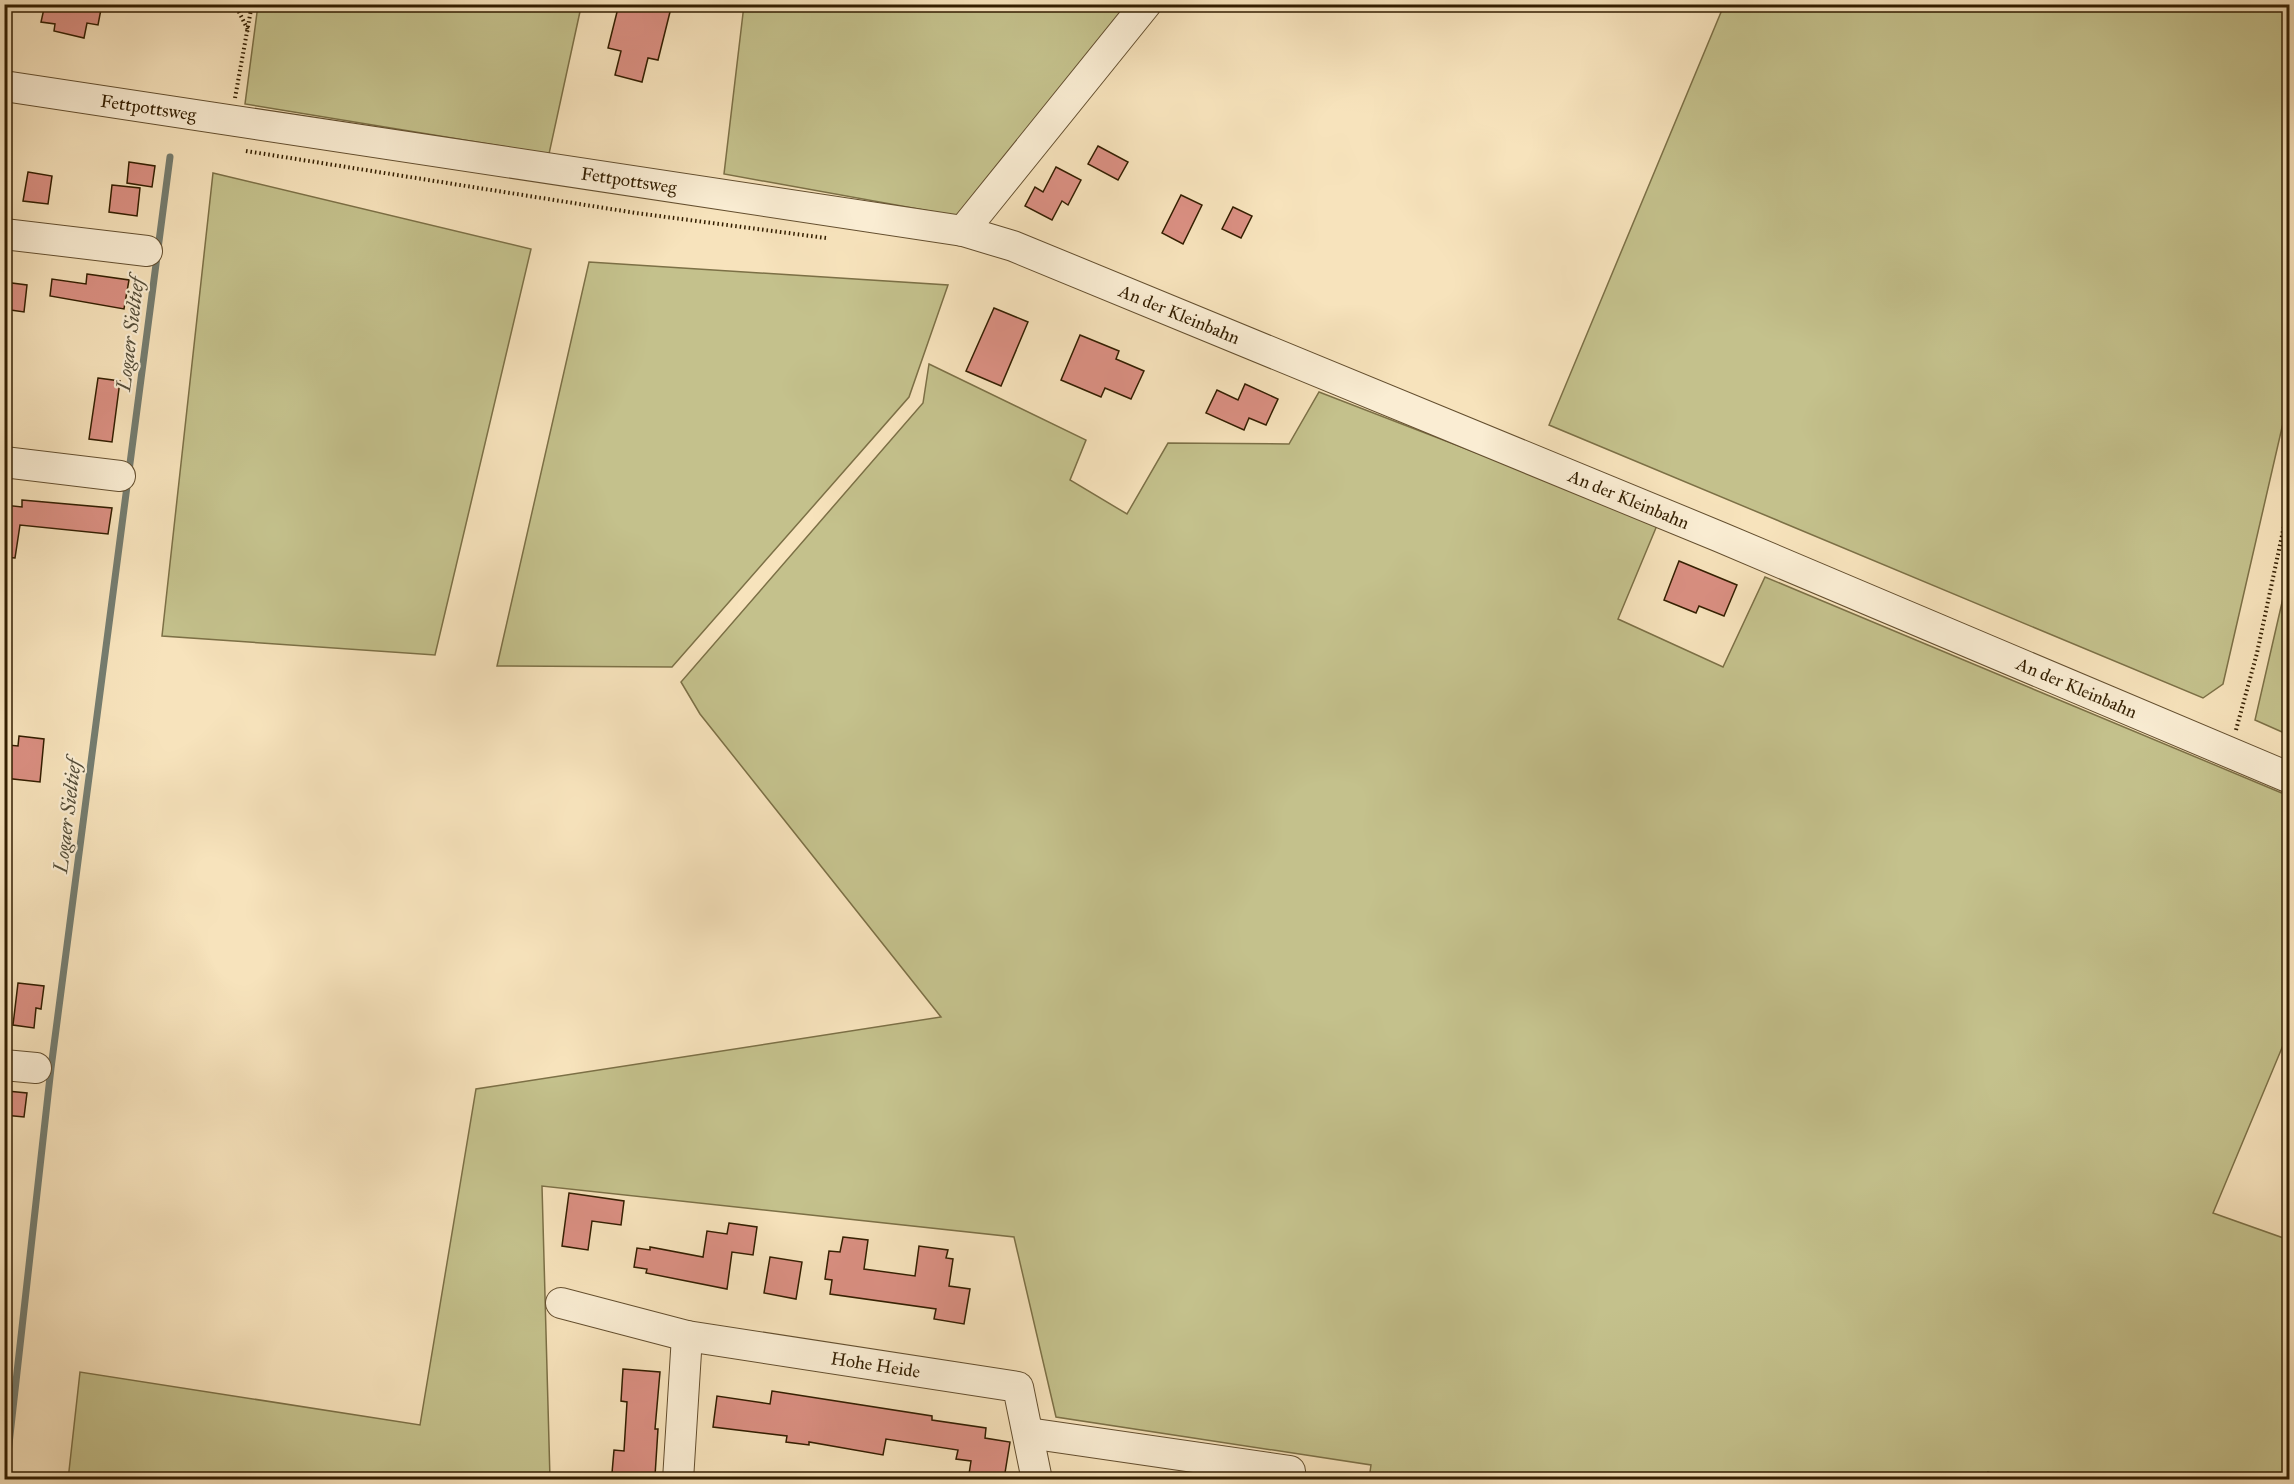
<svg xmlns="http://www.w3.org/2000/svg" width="2294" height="1484" font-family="'IM FELL Great Primer',serif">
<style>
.green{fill:#c4c18c;stroke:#7c7046;stroke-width:1.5}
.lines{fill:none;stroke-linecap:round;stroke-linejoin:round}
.stream{stroke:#757d70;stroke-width:7}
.building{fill:#db9083;stroke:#331e00;stroke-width:1.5}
.minor-casing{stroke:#644f2f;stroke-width:32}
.path{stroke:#331e00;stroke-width:4;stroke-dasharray:1.5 3;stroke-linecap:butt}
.minor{stroke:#faedd3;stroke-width:30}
.labels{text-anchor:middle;stroke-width:4.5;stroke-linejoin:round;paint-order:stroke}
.street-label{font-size:18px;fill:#331e00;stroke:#faedd3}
.water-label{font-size:20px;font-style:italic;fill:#544d38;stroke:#faedd3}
</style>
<rect width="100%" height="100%" fill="#f7e3bc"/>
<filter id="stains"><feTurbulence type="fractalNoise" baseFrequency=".00333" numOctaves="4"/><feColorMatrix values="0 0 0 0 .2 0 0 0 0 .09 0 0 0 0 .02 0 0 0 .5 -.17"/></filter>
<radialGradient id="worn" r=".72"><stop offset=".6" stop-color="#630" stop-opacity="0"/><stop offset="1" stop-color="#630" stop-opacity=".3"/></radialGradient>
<!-- green -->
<g class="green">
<polygon points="577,4 581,7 549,154 245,104 258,5"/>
<polygon points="744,5 1130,5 957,216 724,174"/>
<polygon points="1724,5 2289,5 2289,397 2223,684 2203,698 1549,425"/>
<polygon points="213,173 531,249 435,655 162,636"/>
<polygon points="589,262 948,285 909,397 672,667 497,666"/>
<polygon points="929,364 1086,440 1070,480 1127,514 1168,443 1289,444 1319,392 1658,523 1618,619 1723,667 1765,577 2289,796 2289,1031 2213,1213 2289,1240 2289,1479 2011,1480 1988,1472 1988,1480 1369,1479 1371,1465 1056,1417 1014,1237 542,1186 550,1479 68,1480 80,1372 420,1425 476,1089 941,1017 700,714 681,682 923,403"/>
<polygon points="2286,585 2290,586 2289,735 2255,720"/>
</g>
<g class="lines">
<!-- stream -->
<polyline class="stream" points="5,1480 51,1068 170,157"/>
</g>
<!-- building -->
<g class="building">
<polygon points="45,4 102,4 98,25 87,23 84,38 54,31 55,24 41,22"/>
<polygon points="619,4 672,4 658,60 648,58 642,82 615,75 621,51 608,48"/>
<polygon points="1098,146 1128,162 1118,180 1088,164"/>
<polygon points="129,162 155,166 152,187 127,183"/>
<polygon points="1056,167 1081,180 1068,205 1062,201 1052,220 1025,206 1035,187 1043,192"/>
<polygon points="28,172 52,176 48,204 23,201"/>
<polygon points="112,185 140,188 137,216 109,212"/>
<polygon points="1181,195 1202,205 1183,244 1162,233"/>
<polygon points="1233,207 1252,216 1241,238 1222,229"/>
<polygon points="87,274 129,280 124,309 50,296 52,279 86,284"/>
<polygon points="4,282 27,285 24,312 4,309"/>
<polygon points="994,308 1028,322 1001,386 966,371"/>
<polygon points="1080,335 1119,351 1116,359 1144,371 1131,399 1105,388 1101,397 1061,380"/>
<polygon points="98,378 120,381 112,442 89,439"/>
<polygon points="1245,384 1278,399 1266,425 1249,418 1244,430 1206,413 1217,390 1238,400"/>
<polygon points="22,500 112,508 108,534 20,525 15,558 4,557 4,505 22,507"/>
<polygon points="1679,561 1737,585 1724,616 1699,606 1696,613 1664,600"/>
<polygon points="19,736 44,739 40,782 4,778 8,745 18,746"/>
<polygon points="18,983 44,986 41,1009 36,1008 34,1028 13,1025"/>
<polygon points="7,1091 27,1093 24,1117 4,1115"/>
<polygon points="569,1193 624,1201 621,1225 592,1221 588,1250 562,1246"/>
<polygon points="729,1223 757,1227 753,1255 732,1252 727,1289 646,1273 647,1269 634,1267 637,1248 650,1250 650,1247 703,1257 707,1231 727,1234"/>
<polygon points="843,1237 868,1240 864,1269 915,1276 919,1246 948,1250 946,1258 953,1259 949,1286 970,1289 964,1324 934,1319 936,1309 830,1294 832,1280 825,1279 829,1251 840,1252"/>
<polygon points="770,1257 802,1262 796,1299 764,1293"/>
<polygon points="623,1369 660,1372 655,1429 658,1429 655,1476 612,1473 614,1450 624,1451 627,1402 621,1401"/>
<polygon points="772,1391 932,1416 932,1420 986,1428 985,1438 1010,1442 1004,1479 969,1474 971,1461 956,1459 958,1450 886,1439 883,1455 809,1442 809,1445 786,1442 787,1436 713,1427 717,1396 770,1404"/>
</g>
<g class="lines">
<!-- minor casing -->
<g class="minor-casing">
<g id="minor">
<path id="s1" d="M4,86L963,231L1013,246L1720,537L2290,778"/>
<polyline points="963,231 1146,4"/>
<polyline points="4,234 147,251"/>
<polyline points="4,462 120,476"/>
<polyline points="4,1065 36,1068"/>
<path id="s2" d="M561,1303L687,1336L1018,1387L1037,1480"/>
<polyline points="1028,1433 1290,1471"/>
<polyline points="678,1480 687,1336"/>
</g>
</g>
<!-- path -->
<g class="path">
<polyline points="228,4 238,10 249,32"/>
<polyline points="235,98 252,4"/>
<polyline points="246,151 636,213 826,238"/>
<polyline points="2236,730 2257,653 2290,498"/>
</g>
<!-- minor -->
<use href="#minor" class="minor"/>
</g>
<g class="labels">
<!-- street labels -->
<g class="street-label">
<text dy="6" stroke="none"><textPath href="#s1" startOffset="146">Fettpottsweg</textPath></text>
<text dy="6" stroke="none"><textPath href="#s1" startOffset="632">Fettpottsweg</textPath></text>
<text dy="6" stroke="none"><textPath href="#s1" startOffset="1202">An der Kleinbahn</textPath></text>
<text dy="6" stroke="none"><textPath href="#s1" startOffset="1688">An der Kleinbahn</textPath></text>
<text dy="6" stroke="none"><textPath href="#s1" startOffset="2174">An der Kleinbahn</textPath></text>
<text dy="6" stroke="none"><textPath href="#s2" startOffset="321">Hohe Heide</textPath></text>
</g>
<!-- water labels -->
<g class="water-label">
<text transform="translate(130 334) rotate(-83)" y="7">Logaer Sieltief</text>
<text transform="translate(67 816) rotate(-83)" y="7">Logaer Sieltief</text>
</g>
</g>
<!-- margin -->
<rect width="2294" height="1484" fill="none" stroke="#f7e3bc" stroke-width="24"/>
<rect x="6" y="6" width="2282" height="1472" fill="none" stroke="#331e00" stroke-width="3"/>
<rect x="12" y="12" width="2270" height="1460" fill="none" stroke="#331e00" stroke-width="1.5"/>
<rect width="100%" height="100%" filter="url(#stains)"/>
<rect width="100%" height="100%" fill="url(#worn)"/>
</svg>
